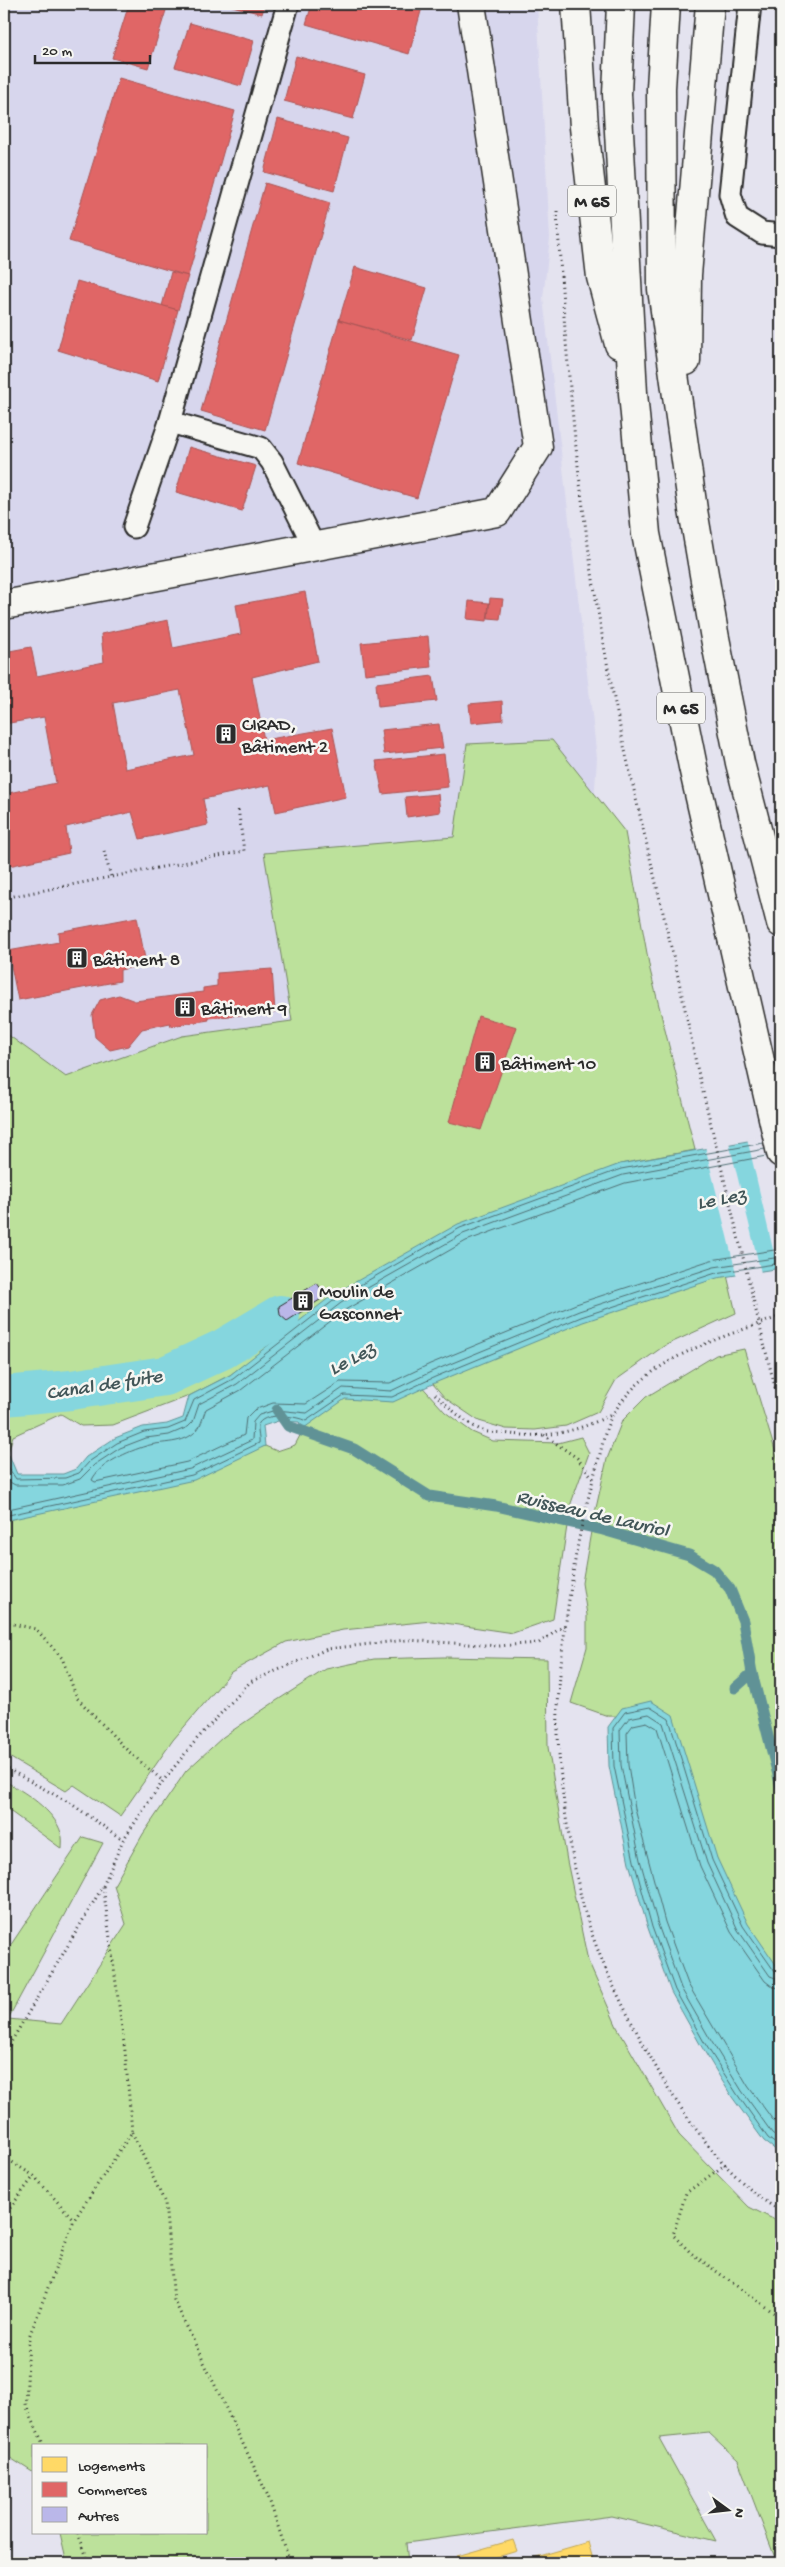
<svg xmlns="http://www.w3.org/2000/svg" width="785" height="2567" font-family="'Gochi Hand',sans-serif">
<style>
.built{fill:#d7d6ed}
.green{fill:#bce19b;stroke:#748663}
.water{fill:#85d6de;stroke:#619296}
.pier{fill:#e4e3ef}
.homes{fill:#ffd966;stroke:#bfa554}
.shops{fill:#e06666;stroke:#aa5454;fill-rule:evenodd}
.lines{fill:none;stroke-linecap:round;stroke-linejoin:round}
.shore{stroke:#4f6f73;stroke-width:1}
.stream{stroke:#619296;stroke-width:11}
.canal{stroke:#85d6de;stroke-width:40}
.building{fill:#bab7e9;stroke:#2b2b2b}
.service-casing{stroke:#2b2b2b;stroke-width:25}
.minor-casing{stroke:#2b2b2b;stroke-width:31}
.primary-casing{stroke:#2b2b2b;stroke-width:31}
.path{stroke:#2b2b2b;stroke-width:3;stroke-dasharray:1 4;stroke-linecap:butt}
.service{stroke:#f6f6f2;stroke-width:21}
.minor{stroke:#f6f6f2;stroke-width:28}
.primary{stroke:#f6f6f2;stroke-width:28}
.path-bridge{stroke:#2b2b2b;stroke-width:3;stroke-dasharray:1 4;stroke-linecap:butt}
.labels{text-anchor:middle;stroke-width:5;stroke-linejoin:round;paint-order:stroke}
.shield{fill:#f6f6f2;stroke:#686867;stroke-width:1}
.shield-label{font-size:18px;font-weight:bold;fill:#2b2b2b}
.poi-label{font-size:19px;fill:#2b2b2b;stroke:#f6f6f2;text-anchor:start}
.water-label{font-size:20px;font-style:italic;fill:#425658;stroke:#f6f6f2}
</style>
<rect width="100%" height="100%" fill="#e4e3ef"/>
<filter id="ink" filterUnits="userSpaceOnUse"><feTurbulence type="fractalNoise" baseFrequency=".02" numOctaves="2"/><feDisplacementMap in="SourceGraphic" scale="10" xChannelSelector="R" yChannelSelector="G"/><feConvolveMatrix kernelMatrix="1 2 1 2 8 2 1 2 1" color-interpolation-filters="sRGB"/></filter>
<g filter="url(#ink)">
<!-- built -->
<polygon class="built" points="4,4 537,4 550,238 543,298 597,758 586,921 4,1269"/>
<!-- green -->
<g class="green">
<polygon points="552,740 625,832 650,970 695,1150 620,1164 335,1297 230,1375 189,1396 113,1425 81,1426 61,1414 13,1436 4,1465 4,1032 66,1077 182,1036 292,1021 264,853 454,837 467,744"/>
<polygon points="726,1271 736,1313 664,1346 616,1380 598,1412 566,1426 535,1430 506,1429 479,1421 445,1398 426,1376"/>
<polygon points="744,1349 781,1470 781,1977 741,1916 657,1717 608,1716 571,1703 587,1647 587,1615 582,1583 592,1526 607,1459 622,1421 646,1397 716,1355"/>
<polygon points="418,1382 445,1412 472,1432 493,1441 558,1443 581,1437 589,1453 570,1506 553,1619 513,1633 431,1621 343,1630 286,1642 231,1672 173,1740 120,1816 74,1785 66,1791 4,1754 4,1523 69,1484 233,1456 265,1446 277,1451 295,1445 304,1428 343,1384"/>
<polygon points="443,1657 547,1659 548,1747 567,1861 588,1961 617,2027 679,2135 749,2207 781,2223 781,2563 777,2563 738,2460 709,2433 659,2438 716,2541 612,2516 406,2543 408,2563 67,2563 60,2533 206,2533 206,2446 34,2446 34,2473 4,2454 4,1955 83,1837 103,1843 8,2019 61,2024 126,1924 114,1885 143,1834 186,1771 223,1737 276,1701 326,1669 374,1659"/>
<path d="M4,1781C24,1791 55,1811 61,1833C63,1838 62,1844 62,1849L4,1807Z"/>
</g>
<!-- water -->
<g class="water">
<polygon points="781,1135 781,1268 717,1278 583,1322 437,1382 393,1402 345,1399 304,1428 299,1422 278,1421 263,1426 265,1446 194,1480 4,1521 4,1465 9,1455 17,1474 63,1474 76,1469 86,1457 115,1438 143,1427 167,1424 183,1418 189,1396 230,1375 334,1294 458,1224 620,1164"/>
<polygon points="651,1701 673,1715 717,1858 748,1924 781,1972 781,2154 764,2141 732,2097 700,2044 671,1992 648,1928 629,1863 609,1766 608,1727 622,1708"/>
</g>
<!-- pier -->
<g class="pier">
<polygon points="781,1132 781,1270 778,1271 747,1138"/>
<polygon points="729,1142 761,1273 737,1277 705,1146"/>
</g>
<!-- homes -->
<g class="homes">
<polygon points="513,2540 517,2551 477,2563 459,2563 457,2556"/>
<polygon points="588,2542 594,2563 520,2563 519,2562"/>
</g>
<!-- shops -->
<g class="shops">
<polygon points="129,4 168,4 148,68 112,58"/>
<polygon points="225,4 265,4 262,14"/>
<polygon points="312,4 423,4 409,54 306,24"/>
<polygon points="190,23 254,41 241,86 175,67"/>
<polygon points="296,56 365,75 353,119 284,101"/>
<polygon points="119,78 235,111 188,276 69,241"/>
<polygon points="278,119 348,138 334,191 264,172"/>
<polygon points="265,183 330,203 265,430 201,411"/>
<polygon points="355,267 427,288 412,340 339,320"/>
<polygon points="171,272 188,276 178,310 162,306"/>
<polygon points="77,281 178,310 158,381 58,350"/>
<polygon points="339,320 459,355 417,498 298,463"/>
<polygon points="189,447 256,466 242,511 176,492"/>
<path d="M305,592L318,661L252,677L264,740L332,728L346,797L276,812L270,785L203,799L208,825L140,839L132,812L66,827L69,853L4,867V794L56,783L44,717L4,724V652L31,647L37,676L104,662L101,634L168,620L173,648L241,634L236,605ZM180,690L194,755L125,769L113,703Z"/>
<polygon points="490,598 503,599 500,619 488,618"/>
<polygon points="469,601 489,603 487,621 467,619"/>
<polygon points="428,636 431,667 365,674 361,643"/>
<polygon points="433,676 437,701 378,707 376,683"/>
<polygon points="502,701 503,720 471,723 469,704"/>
<polygon points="439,724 443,748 384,754 381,730"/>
<polygon points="444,754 448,787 383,794 376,761"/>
<polygon points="438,794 440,812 407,817 405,797"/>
<polygon points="137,917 146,964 120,970 120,981 18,1000 8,951 59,942 58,932"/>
<polygon points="272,969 275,1012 208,1018 209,1020 171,1026 170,1023 142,1029 128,1046 110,1050 95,1037 92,1015 100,1000 119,995 135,1001 203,992 203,988 217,986 217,973"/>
<polygon points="478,1016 517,1027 481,1130 449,1122"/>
</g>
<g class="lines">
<!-- shore -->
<g class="shore">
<path d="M766,1156L625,1183L466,1241L345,1310L241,1390L206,1409C203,1416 202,1424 197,1430C184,1445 162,1441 146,1446C129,1451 99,1464 92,1480L95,1482L187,1462L244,1435L246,1418L254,1410L273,1403L306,1404L340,1382L390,1383L430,1364L576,1304L711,1260L781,1249"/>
<polyline points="4,1466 8,1467 16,1479 65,1478 79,1473 90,1461 117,1443 144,1432 168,1429 185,1422 194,1400 233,1379 337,1298 460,1228 621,1169 763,1143"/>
<polyline points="4,1473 8,1481 15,1485 63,1485 80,1479 94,1465 120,1448 146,1438 169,1435 188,1427 193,1422 199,1404 237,1384 341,1303 463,1234 623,1175 765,1149"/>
<polyline points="4,1510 190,1469 252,1440 253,1422 259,1415 276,1410 307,1413 343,1388 391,1391 433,1371 579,1311 714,1267 781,1257"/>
<path d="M4,1516L192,1475L259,1443C260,1438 256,1428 259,1423C267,1412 297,1416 306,1421L344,1395L392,1397L435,1377L581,1317L716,1273L781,1263"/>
<polyline points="781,1974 775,1972 743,1926 712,1860 669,1719 650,1707 625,1712 613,1728 614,1766 634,1861 652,1927 675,1990 704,2042 737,2094 768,2138 781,2148"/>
<polyline points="781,1980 770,1976 738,1930 707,1863 663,1723 649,1714 629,1718 620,1730 621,1765 640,1860 658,1925 681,1988 710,2039 742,2091 772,2133 781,2140"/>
<polyline points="781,1988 773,1987 765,1981 731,1932 700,1866 657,1728 647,1722 633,1725 627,1733 628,1765 635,1809 665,1922 688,1984 748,2086 781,2131"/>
</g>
<!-- stream -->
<g class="stream">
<polyline points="277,1410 288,1426 354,1449 429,1496 496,1506 603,1530 689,1555 714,1570 730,1589 743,1621 752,1673 781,1787"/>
<polyline points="735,1688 752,1673"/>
</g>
<!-- canal -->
<polyline class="canal" points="4,1396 71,1390 165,1376 223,1349 280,1315"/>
</g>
<!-- building -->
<polygon class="building" points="317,1283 326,1296 287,1321 280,1315 279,1306"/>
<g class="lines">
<!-- service casing -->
<g class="service-casing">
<g id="service">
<polyline points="750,4 730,194 737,217 762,233 781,235"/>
<polyline points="170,422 261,448 272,462 314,546"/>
<polyline points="134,527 170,422 288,4"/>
</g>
</g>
<!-- minor casing -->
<g class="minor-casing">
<polyline id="minor" points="4,605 497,512 538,447 471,4"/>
</g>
<!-- primary casing -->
<g class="primary-casing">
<g id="primary">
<polyline points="576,4 584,127 601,277 619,344"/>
<polyline points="621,4 617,94 633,393 646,534 693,767 781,1153"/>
<polyline points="666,4 661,88 662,289 693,510 714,633 740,763 781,923"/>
<polyline points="686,361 687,275 710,4"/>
</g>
</g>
<!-- path -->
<g class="path">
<path d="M557,211C566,366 580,521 609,673C634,804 671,933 696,1063"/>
<polyline points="104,851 111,877"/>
<polyline points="4,898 244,851 238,808"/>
<path d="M781,1316C722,1338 648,1356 613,1414C606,1425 603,1442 600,1454C591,1487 582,1520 576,1554C568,1605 560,1656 558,1708C556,1766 569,1848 583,1905C598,1963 632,2024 661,2076C687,2121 734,2186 781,2211"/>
<polyline points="765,1348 781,1410"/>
<path d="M435,1394C449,1407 464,1422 481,1430C487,1433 496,1432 503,1433C545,1439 573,1433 611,1415"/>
<polyline points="544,1435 577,1458 593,1478"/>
<polyline points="4,1622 36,1629 62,1658 77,1698 127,1750 163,1781"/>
<polyline points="4,1767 70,1803 123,1840"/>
<polyline points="4,2054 103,1886 123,1840 163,1781 197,1739 250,1682 327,1649 406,1640 499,1646 539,1643 565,1625"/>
<polyline points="132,2132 165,2203 174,2300 268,2496 290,2563"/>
<polyline points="4,2157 34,2176 74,2220"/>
<polyline points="726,2164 686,2193 673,2235 691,2253 781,2318"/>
<polyline points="4,2216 34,2176"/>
<polyline points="44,2446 26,2405 29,2337 74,2220 132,2132 125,2051 103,1886"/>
<polyline points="78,2533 89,2563"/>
</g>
<!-- service -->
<use href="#service" class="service"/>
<!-- minor -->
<use href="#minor" class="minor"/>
<!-- primary -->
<use href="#primary" class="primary"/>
<!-- path-bridge -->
<polyline class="path-bridge" points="696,1063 765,1348"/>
</g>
</g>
<!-- icons -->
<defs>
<g id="building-square" transform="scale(1.125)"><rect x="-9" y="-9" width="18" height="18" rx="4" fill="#2b2b2b" stroke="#f6f6f2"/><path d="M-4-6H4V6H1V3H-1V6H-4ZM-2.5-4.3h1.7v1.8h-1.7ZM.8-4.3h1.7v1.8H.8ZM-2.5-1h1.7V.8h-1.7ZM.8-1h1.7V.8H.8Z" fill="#fff"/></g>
</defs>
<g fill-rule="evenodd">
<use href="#building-square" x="226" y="734"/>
<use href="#building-square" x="77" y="958"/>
<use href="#building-square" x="185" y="1007"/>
<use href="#building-square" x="485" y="1062"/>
<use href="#building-square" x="303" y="1301"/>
</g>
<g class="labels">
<!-- shield labels -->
<g class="shield">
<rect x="568" y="185.5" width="48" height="31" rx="4"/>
<rect x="657" y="692.5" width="48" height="31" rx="4"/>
</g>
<g class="shield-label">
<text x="592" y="207">M 65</text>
<text x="681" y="714">M 65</text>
</g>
<!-- poi labels -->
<g class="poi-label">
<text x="242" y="730">CIRAD,<tspan x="242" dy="22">Bâtiment 2</tspan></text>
<text x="93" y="965">Bâtiment 8</text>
<text x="201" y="1014">Bâtiment 9</text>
<text x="501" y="1069">Bâtiment 10</text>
<text x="319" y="1297">Moulin de<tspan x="319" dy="22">Gasconnet</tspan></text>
</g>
<!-- water labels -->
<g class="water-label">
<text transform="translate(721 1197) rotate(-11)" y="7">Le Lez</text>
<text transform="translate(351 1357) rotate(-28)" y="7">Le Lez</text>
<text transform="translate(104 1383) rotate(-9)" y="7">Canal de fuite</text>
<text transform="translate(593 1512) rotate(13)" y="7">Ruisseau de Lauriol</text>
</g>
</g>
<!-- margin -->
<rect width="785" height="2567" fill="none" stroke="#f6f6f2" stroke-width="20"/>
<rect x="10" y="10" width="765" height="2547" fill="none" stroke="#2b2b2b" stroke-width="2" filter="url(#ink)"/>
<!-- legend -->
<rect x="32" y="2444" width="175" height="90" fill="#f6f6f2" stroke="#a5a5a2"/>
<rect x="42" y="2457" width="25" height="15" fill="#ffd966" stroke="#a5a5a2"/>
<text x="78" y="2470" font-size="15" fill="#2b2b2b">Logements</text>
<rect x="42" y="2482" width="25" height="15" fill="#e06666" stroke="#a5a5a2"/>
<text x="78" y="2494" font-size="15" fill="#2b2b2b">Commerces</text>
<rect x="42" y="2507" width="25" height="15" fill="#bab7e9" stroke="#a5a5a2"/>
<text x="78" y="2520" font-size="15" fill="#2b2b2b">Autres</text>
<!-- north arrow -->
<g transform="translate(728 2510) rotate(105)" stroke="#f6f6f2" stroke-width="4" paint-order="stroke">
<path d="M0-4L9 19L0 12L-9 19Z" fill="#2b2b2b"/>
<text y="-8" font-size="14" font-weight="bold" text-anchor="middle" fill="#2b2b2b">N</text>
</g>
<!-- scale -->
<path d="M35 55v8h115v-8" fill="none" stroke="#2b2b2b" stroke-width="2.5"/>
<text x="42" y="55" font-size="15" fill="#2b2b2b" stroke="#f6f6f2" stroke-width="4" paint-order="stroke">20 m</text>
</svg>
